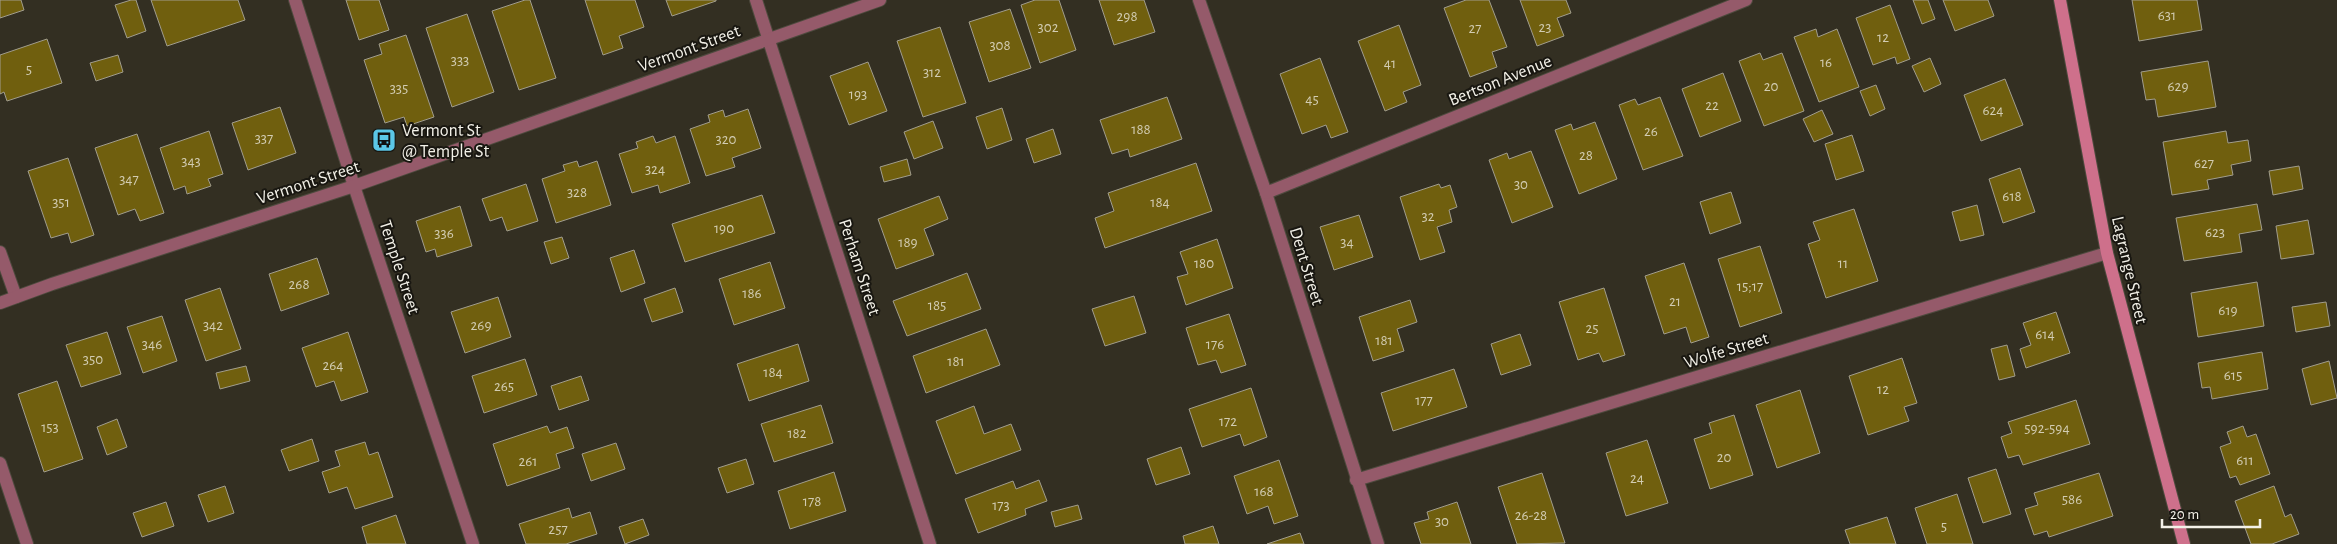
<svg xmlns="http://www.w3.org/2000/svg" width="2337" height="544" font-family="'Alegreya Sans',sans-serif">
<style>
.building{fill:#705f0e;stroke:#a19d8d}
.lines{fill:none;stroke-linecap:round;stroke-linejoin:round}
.street-casing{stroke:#4e4a3e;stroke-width:14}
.secondary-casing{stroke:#4e4a3e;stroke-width:14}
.street{stroke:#955a6a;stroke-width:12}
.secondary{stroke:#ce708b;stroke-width:12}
.labels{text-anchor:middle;stroke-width:4;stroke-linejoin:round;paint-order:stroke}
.number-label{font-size:15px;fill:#d2ccb2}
.street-label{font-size:18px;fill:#f3f1e8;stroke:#191711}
.poi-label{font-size:18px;fill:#f3f1e8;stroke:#191711;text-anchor:start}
</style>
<rect width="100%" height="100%" fill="#332f22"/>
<!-- building -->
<g class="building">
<polygon points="0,0 21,0 24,10 0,18"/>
<polygon points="131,0 136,0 146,31 127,38 115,5"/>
<polygon points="151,0 238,0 245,20 167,46"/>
<polygon points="346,0 379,0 389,30 359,40"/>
<polygon points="525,0 530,0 556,78 519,90 492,11"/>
<polygon points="585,0 635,0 644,27 619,36 623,48 603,55"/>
<polygon points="666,0 716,0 716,1 672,16"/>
<polygon points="1035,0 1059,0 1076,50 1040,63 1021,5"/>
<polygon points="1099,0 1144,0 1155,32 1114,45"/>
<polygon points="1466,0 1489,0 1507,47 1492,52 1497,67 1470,77 1444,8"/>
<polygon points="1520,0 1566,0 1571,13 1557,18 1564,36 1537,46"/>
<polygon points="1913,0 1928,0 1935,19 1922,24"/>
<polygon points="1943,0 1988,0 1994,16 1955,31"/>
<polygon points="2132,0 2197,0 2202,30 2139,41"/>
<polygon points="1890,5 1910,59 1897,64 1895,57 1873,65 1856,18"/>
<polygon points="1010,9 1031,68 989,82 969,22"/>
<polygon points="467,14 494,92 452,107 426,28"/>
<polygon points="1399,25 1421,85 1403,92 1407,102 1385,111 1358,41"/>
<polygon points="940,27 966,103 923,117 897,41"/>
<polygon points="1816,29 1818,37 1837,29 1859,87 1819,102 1794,37"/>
<polygon points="406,35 434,117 407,126 404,117 385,123 364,60 382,54 379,44"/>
<polygon points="47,39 62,83 7,101 4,92 0,94 0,55"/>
<polygon points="1760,53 1763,60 1782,53 1804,111 1764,126 1739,61"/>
<polygon points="118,55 123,72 96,81 90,63"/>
<polygon points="1320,58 1348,132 1331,138 1326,125 1302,134 1280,74"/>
<polygon points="1930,58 1941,84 1924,92 1912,66"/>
<polygon points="2208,61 2216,107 2158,117 2155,99 2146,100 2141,72"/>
<polygon points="868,62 887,111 849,125 830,76"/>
<polygon points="1723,73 1741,121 1700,137 1682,89"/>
<polygon points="2005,79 2023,125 1981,141 1964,95"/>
<polygon points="1876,85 1885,109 1870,116 1860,91"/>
<polygon points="1167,97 1182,139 1130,157 1128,149 1112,154 1100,120"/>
<polygon points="1660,97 1683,156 1643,170 1619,105 1635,99 1638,105"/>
<polygon points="280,107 296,153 248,170 232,123"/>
<polygon points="1002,108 1012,140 987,149 976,117"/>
<polygon points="748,109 761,148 732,158 735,167 706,176 690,129 710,122 708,115 723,110 725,117"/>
<polygon points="1822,110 1833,134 1814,142 1803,119"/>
<polygon points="933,121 943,148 914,159 904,132"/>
<polygon points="1595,122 1617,179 1579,194 1555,130 1571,124 1573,130"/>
<polygon points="1053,129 1061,154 1034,163 1026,139"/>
<polygon points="209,131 223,174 208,179 211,186 187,194 185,186 174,190 160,148"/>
<polygon points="2226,131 2228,143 2248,140 2251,161 2231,165 2233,175 2207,180 2209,189 2172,195 2163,142"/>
<polygon points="137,134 164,213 140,221 135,209 118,215 95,148"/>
<polygon points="1852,135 1864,171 1836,180 1825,144"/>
<polygon points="653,136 656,143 675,136 690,183 660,193 658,185 632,193 619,154 638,148 636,142"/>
<polygon points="1531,151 1553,207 1512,223 1489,160 1507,153 1509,159"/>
<polygon points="68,158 94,235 71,243 68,233 51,238 28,171"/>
<polygon points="907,159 911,175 884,182 880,167"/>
<polygon points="577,161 579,167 597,161 611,205 556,223 542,179 565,171 563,165"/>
<polygon points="1196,163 1212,211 1105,248 1095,218 1114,211 1108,193"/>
<polygon points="2299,166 2303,189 2273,195 2269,171"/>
<polygon points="2020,168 2035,212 2003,223 1989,179"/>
<polygon points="526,184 538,221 507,231 502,217 490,221 482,199"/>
<polygon points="1439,184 1441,188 1450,185 1457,207 1449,210 1452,222 1437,227 1445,252 1420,260 1400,197"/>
<polygon points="1731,192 1741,223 1710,234 1700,202"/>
<polygon points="762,195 775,233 685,262 672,224"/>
<polygon points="939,196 948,219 924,229 934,255 896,269 878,219"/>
<polygon points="2257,204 2262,230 2239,234 2242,252 2184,261 2176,218"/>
<polygon points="1977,205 1984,235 1960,241 1952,212"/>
<polygon points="460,206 472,246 437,257 435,249 426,252 416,221"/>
<polygon points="1854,209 1878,281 1826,298 1808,244 1820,240 1813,222"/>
<polygon points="1359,215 1373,257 1334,270 1320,227"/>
<polygon points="2308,220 2314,254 2281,259 2276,226"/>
<polygon points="562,237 569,258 551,264 544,242"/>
<polygon points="1217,239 1233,288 1186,305 1177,277 1188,274 1180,252"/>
<polygon points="1760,246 1782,313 1740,327 1718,259"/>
<polygon points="634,250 645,283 621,292 610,258"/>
<polygon points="317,258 329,294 281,311 269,274"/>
<polygon points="770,262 785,308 734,325 719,279"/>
<polygon points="1684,263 1709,337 1691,343 1686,327 1664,334 1645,276"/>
<polygon points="967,273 981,309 907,336 893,301"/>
<polygon points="2257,282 2264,326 2198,337 2191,293"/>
<polygon points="220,288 241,349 206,361 185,300"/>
<polygon points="675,288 683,312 652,322 644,299"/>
<polygon points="1604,288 1625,355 1603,362 1599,353 1578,360 1559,302"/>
<polygon points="1134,296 1146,333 1105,346 1092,309"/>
<polygon points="498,297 511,337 465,353 451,312"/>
<polygon points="1410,300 1417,322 1397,329 1404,351 1373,361 1359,317"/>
<polygon points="2326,302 2330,326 2296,332 2292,307"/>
<polygon points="2056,312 2070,353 2026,368 2020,349 2031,345 2023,323"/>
<polygon points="1229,314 1246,365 1221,373 1216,360 1198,365 1186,328"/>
<polygon points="162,316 177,361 143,373 127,327"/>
<polygon points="986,329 1000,365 926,393 913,356"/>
<polygon points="107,332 121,374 81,387 66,345"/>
<polygon points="348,332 368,392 341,401 334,381 316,387 302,348"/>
<polygon points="1520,334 1531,365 1501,375 1491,344"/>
<polygon points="798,344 809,381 749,401 737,364"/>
<polygon points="2007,345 2015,376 1999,380 1991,349"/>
<polygon points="2262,352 2268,389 2212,399 2210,387 2202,388 2198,363"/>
<polygon points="1902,358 1917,403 1904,407 1909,421 1868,435 1849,376"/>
<polygon points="525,359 537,395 484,413 472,376"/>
<polygon points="2329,361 2337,398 2311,405 2302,369"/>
<polygon points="246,366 250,381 220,389 216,373"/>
<polygon points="1454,369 1467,407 1393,431 1381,393"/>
<polygon points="581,376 589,400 559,410 551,386"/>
<polygon points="57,381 83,459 44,472 18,394"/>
<polygon points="1251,388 1267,437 1244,446 1240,434 1202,447 1189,409"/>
<polygon points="1800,390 1820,453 1777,468 1756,405"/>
<polygon points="2076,400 2090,444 2023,465 2019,455 2008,458 2001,437 2012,433 2008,422"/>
<polygon points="821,405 833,443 774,462 761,424"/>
<polygon points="974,406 984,434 1011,424 1021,450 956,474 936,421"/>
<polygon points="1734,415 1753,475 1710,489 1694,439 1712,433 1709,423"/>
<polygon points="117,419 127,447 107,455 97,427"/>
<polygon points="547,426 550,433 567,427 574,448 556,454 560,468 507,486 493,444"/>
<polygon points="2243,426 2247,437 2256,434 2270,474 2240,485 2236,476 2230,478 2220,447 2231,443 2227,432"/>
<polygon points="312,439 319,461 289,471 281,450"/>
<polygon points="1647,440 1668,503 1626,516 1606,453"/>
<polygon points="365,442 369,455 378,452 393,497 355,509 347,487 329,493 322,472 340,466 335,451"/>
<polygon points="616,443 625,469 591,481 582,454"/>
<polygon points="1181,447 1190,474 1156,485 1147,459"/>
<polygon points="746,459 754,484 727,493 718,468"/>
<polygon points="1279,460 1298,516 1274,524 1268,506 1247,514 1234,476"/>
<polygon points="1996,469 2011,514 1983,523 1968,478"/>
<polygon points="834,472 846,511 790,529 778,491"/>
<polygon points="1542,473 1565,543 1517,544 1498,487"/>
<polygon points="2099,473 2113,516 2049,537 2047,531 2034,535 2025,509 2038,505 2034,493"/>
<polygon points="1039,480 1047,501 1025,509 1026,515 978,533 965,499 1013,481 1016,489"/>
<polygon points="225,486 234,513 208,522 198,495"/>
<polygon points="2274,486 2285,517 2291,514 2299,534 2272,544 2251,544 2235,501"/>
<polygon points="1957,494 1973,544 1927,544 1915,508"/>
<polygon points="166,502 174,526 142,537 133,513"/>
<polygon points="1457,502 1471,544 1421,544 1414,523 1429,519 1427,512"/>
<polygon points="1078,505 1082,519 1055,527 1051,512"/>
<polygon points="569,508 572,518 590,512 597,534 566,544 526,544 519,524"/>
<polygon points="396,515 406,544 367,544 362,527"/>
<polygon points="1887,517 1896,544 1850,544 1845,530"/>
<polygon points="643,519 649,535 625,544 619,527"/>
<polygon points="1213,526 1219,544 1185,544 1183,536"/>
<polygon points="1300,533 1304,544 1267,544"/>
</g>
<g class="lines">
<!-- street casing -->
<g class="street-casing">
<g id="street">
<polyline points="295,0 354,186 473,544"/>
<polyline points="756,0 930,544"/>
<polyline points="1199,0 1266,193 1378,544"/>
<polyline points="1266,193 1746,0"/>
<polyline points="0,252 16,297"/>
<polyline points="0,303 52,284 354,186 880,0"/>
<polyline points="0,463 27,544"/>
<polyline points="1356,480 2107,253"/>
</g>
</g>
<!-- secondary casing -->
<g class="secondary-casing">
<polyline id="secondary" points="2060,0 2107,253 2184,544"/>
</g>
<!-- street -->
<use href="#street" class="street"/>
<!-- secondary -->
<use href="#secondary" class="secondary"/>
</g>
<!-- icons -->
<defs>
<g id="bus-square" transform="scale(1.25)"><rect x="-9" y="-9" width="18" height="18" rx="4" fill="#5bc7e7" stroke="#191711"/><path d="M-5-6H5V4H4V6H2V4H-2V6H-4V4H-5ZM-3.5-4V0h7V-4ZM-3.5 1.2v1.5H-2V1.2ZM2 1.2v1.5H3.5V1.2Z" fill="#111"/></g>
</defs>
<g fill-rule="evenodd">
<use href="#bus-square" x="384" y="140"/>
</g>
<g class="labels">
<!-- number labels -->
<g class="number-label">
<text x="2167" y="20">631</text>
<text x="1127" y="21">298</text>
<text x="1048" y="32">302</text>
<text x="1545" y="32">23</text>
<text x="1475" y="33">27</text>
<text x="1883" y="42">12</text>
<text x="1000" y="50">308</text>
<text x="460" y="65">333</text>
<text x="1826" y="67">16</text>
<text x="1390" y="68">41</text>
<text x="29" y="74">5</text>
<text x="932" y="77">312</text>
<text x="1771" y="91">20</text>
<text x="2178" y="91">629</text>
<text x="399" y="93">335</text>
<text x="858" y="99">193</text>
<text x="1312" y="104">45</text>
<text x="1712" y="110">22</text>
<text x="1993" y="115">624</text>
<text x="1141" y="134">188</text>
<text x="1651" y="136">26</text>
<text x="264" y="143">337</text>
<text x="726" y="144">320</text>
<text x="1586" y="160">28</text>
<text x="191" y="166">343</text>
<text x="2204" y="168">627</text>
<text x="655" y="174">324</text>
<text x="129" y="184">347</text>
<text x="1521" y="189">30</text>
<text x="577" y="197">328</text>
<text x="2012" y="201">618</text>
<text x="61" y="207">351</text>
<text x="1160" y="207">184</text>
<text x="1428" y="221">32</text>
<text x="724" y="233">190</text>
<text x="2215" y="237">623</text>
<text x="444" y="238">336</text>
<text x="908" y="247">189</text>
<text x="1347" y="247">34</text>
<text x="1204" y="268">180</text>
<text x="1843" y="268">11</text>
<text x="299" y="289">268</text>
<text x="1750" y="291">15;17</text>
<text x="752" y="298">186</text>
<text x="1675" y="306">21</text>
<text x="937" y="310">185</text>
<text x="2228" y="315">619</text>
<text x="213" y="330">342</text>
<text x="481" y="330">269</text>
<text x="1592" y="333">25</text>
<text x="2045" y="339">614</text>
<text x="1384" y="345">181</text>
<text x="152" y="349">346</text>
<text x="1215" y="349">176</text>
<text x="93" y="364">350</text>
<text x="956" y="366">181</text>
<text x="333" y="370">264</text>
<text x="773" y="377">184</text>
<text x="2233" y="380">615</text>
<text x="504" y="391">265</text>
<text x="1883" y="394">12</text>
<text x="1424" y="405">177</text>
<text x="1228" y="426">172</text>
<text x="50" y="432">153</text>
<text x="2047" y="433">592-594</text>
<text x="797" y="438">182</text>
<text x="1724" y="462">20</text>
<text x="2245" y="465">611</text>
<text x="528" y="466">261</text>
<text x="1637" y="483">24</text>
<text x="1264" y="496">168</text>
<text x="2072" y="504">586</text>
<text x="812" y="506">178</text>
<text x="1001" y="510">173</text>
<text x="1531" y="520">26-28</text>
<text x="1442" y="526">30</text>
<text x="1944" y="531">5</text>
<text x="558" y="534">257</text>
</g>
<!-- street labels -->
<g class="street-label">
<text transform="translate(689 48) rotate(-20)" y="6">Vermont Street</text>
<text transform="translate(1500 80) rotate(-22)" y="6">Bertson Avenue</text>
<text transform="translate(308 182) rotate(-18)" y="6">Vermont Street</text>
<text transform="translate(1307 266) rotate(73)" y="6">Dent Street</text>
<text transform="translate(400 267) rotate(72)" y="6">Temple Street</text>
<text transform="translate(860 267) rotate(72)" y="6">Perham Street</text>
<text transform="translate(2130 270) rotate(77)" y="6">Lagrange Street</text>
<text transform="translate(1726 350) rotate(-17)" y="6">Wolfe Street</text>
</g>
<!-- poi labels -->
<g class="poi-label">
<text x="402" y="136">Vermont St<tspan x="402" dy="21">@ Temple St</tspan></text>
</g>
</g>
<!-- scale -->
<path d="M2162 519v8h98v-8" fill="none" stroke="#f3f1e8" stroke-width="2.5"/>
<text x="2170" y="519" font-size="15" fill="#f3f1e8" stroke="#191711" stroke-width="4" paint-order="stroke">20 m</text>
</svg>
